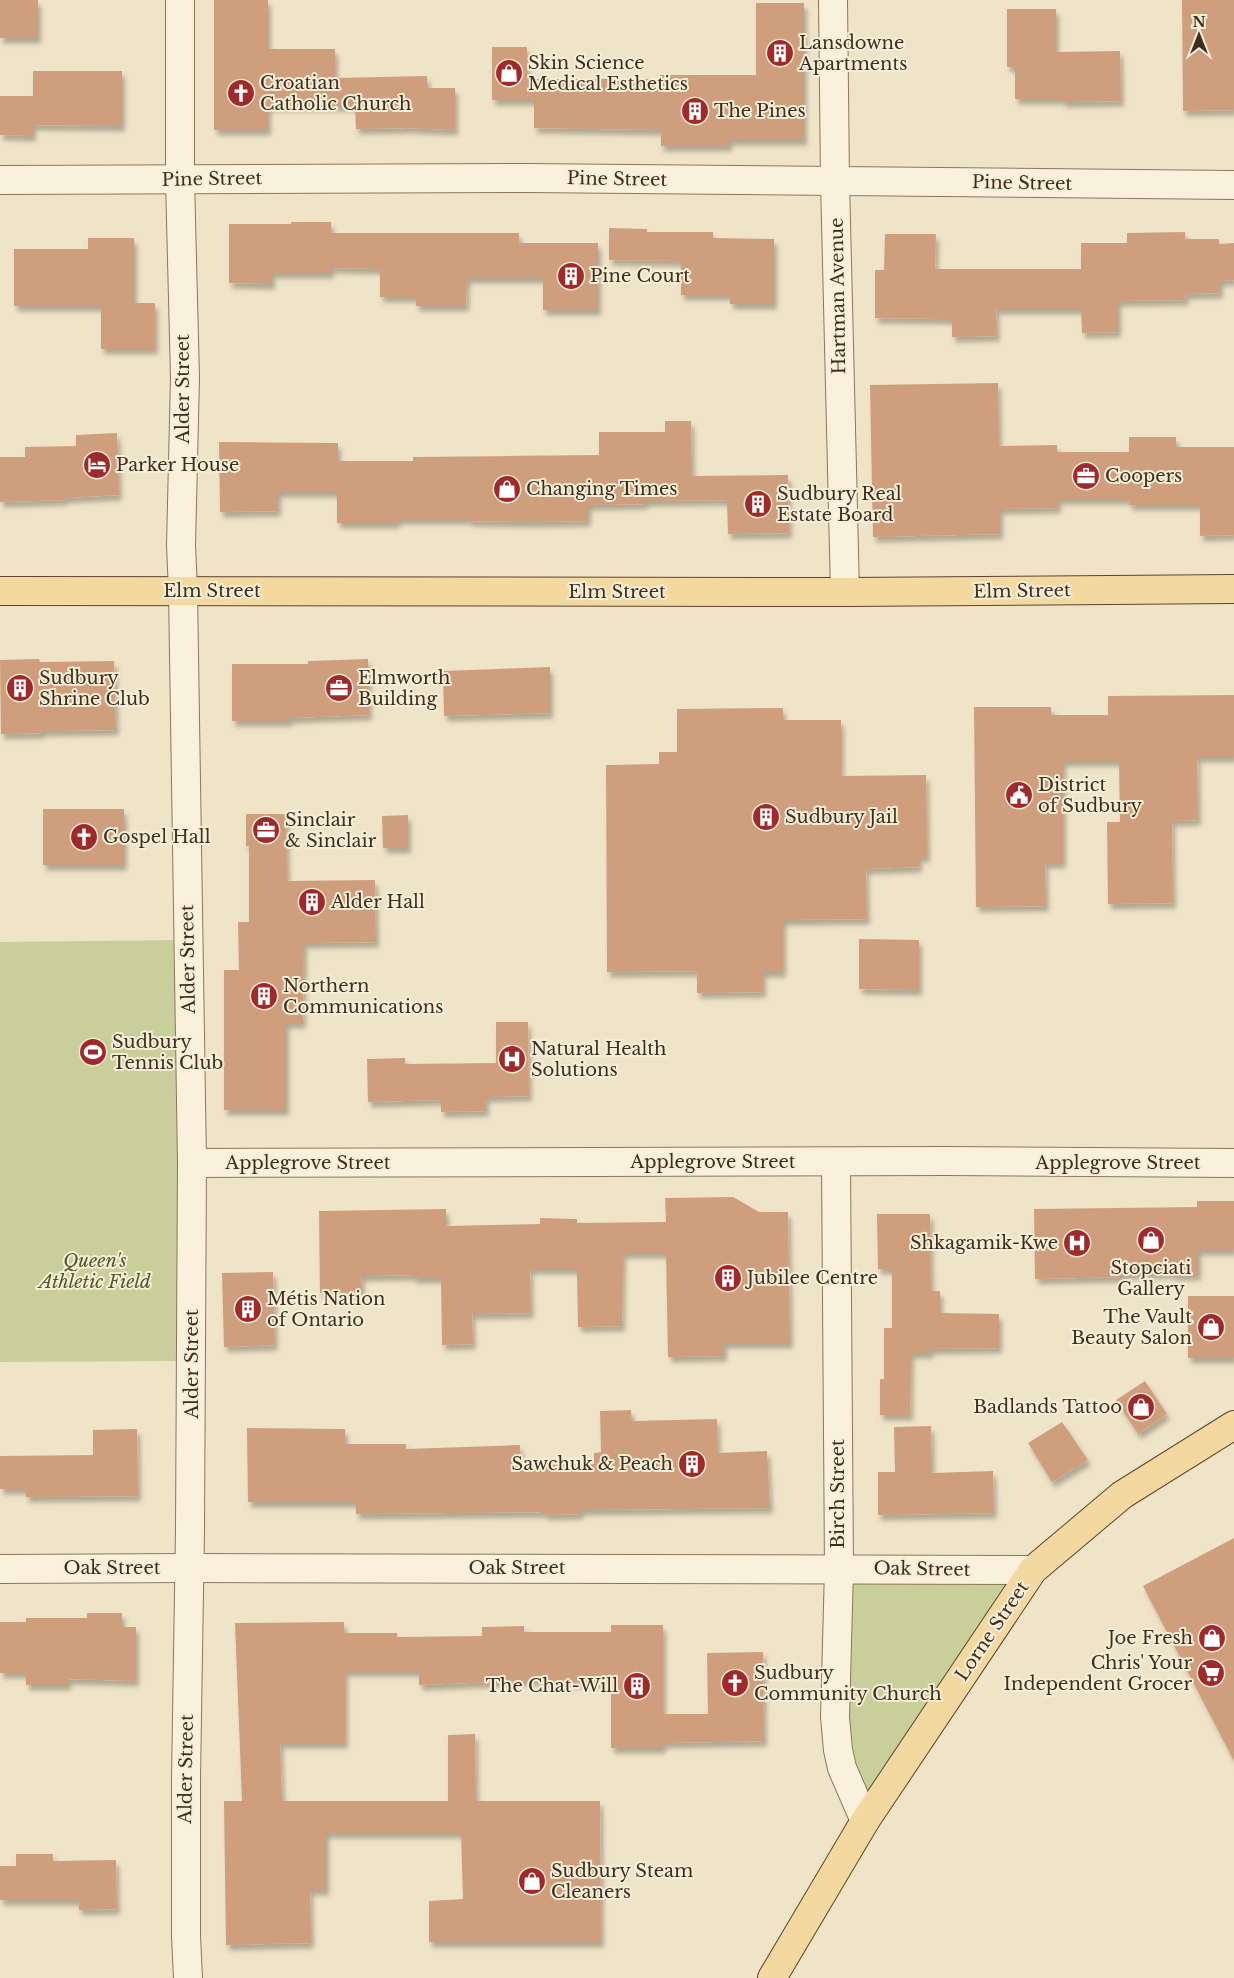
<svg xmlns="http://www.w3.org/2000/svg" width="1234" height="1978" font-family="'Libre Baskerville',serif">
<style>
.green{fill:#c9cf9b}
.building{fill:#cf9f7d;filter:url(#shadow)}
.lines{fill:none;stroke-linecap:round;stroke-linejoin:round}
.minor-casing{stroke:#8d765c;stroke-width:30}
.primary-casing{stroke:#5b4430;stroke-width:30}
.minor{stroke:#faf1dc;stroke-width:28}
.primary{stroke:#f3d9a0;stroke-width:28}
.labels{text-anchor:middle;stroke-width:4;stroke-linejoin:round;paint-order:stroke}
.poi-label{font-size:18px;fill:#3d2e20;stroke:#f7eed8;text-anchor:start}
.street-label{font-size:18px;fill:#3d2e20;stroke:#f7eed8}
.park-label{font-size:18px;font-style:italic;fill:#4d5a26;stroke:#f7eed8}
</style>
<defs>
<filter id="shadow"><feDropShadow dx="3" dy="5.5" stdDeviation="2.5" flood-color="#0004"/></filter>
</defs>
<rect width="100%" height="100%" fill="#f0e4c8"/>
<!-- green -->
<g class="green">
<polygon points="183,940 190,1361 0,1362 0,942"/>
<polygon points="840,1567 1031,1569 868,1821 837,1717"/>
</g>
<!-- building -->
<g class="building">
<rect x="0" y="0" width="38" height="38"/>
<polygon points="214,0 268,0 268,49 335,49 335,78 427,76 427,88 455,88 455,130 407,128 356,129 355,106 268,106 268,130 214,130"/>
<polygon points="1182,0 1234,0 1234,110 1183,111"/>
<polygon points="756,3 804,3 804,140 729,140 729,146 661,146 661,130 534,128 534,100 492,100 492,47 527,47 527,79 660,79 660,75 756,75"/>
<polygon points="1007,9 1056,9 1056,52 1120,51 1121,101 1063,102 1063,99 1015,99 1015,67 1007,67"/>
<polygon points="33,71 122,71 122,126 33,125 33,136 0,135 0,96 33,96"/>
<polygon points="291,222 331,222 331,233 519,233 519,243 598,243 598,310 543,310 543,278 467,278 466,306 416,306 416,297 380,297 380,269 331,268 331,273 272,273 272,284 229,283 229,224 291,224"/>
<polygon points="609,228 647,229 647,232 713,232 713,238 774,239 774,304 730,304 730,295 681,295 681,261 609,260"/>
<polygon points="1185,232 1185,239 1219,239 1219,244 1234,243 1234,280 1220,281 1220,293 1185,294 1186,300 1118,301 1118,332 1082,333 1081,309 996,309 997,336 952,337 952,319 875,318 875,270 884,270 885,234 936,234 935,269 1081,269 1081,243 1127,243 1127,233"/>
<polygon points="88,238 134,238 134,303 155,303 155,349 101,349 101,306 14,306 14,249 88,249"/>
<polygon points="998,383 999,446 1057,445 1057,452 1129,452 1129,437 1176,437 1176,447 1234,447 1234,535 1200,536 1200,505 1129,505 1129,499 1058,499 1058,508 1000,509 1000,534 873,537 870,385"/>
<polygon points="665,421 691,421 692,476 788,475 789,533 728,534 727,500 645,501 645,504 588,505 588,521 527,522 469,521 469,519 397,519 397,523 337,523 337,492 278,492 278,511 220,512 219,442 338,443 338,461 413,461 413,457 599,455 599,432 665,432"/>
<polygon points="117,433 119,495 64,498 65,500 0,502 0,457 25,457 25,447 76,446 76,435"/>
<polygon points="39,659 40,662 114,661 116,730 42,731 42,733 1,734 0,660"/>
<polygon points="368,659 369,715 289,718 289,721 232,721 232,664 308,664 308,661"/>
<polygon points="550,667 550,713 444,716 443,671"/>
<polygon points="1234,695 1234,757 1197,757 1198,820 1172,821 1173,903 1108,904 1107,822 1120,822 1119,761 1063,761 1063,863 1045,863 1046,906 976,907 974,707 1051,707 1051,715 1108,715 1108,696"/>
<polygon points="783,708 783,720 841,720 841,776 926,775 927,857 919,857 919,867 866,869 867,919 783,920 783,972 763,972 763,992 697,993 697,971 607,972 606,765 659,764 659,752 677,752 677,709"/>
<rect x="43" y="809" width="81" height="56"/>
<polygon points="246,814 286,814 287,881 375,880 376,942 304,943 303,1023 286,1023 286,1110 224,1110 224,970 239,970 238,922 249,922 249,846 246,846"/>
<polygon points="408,815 408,848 383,848 382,816"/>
<polygon points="859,939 919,940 919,990 859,989"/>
<polygon points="496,1022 528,1022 529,1096 486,1097 486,1111 441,1112 441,1100 368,1102 367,1059 405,1058 405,1064 496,1063"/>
<polygon points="733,1197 759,1212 788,1212 790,1343 724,1343 724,1356 668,1357 666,1253 623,1253 622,1326 578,1327 577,1269 530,1269 531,1313 472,1314 473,1344 442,1345 441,1278 413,1278 413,1275 361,1276 362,1292 320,1293 319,1211 446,1209 446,1226 540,1224 540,1218 577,1219 577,1223 666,1222 665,1198"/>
<polygon points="1197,1201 1234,1201 1234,1250 1198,1250 1198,1275 1172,1275 1172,1273 1121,1274 1121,1277 1035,1279 1034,1209 1197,1207"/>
<polygon points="877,1214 930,1214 931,1291 940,1291 940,1313 999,1314 999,1348 930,1349 930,1353 911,1353 910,1415 880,1415 880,1379 884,1379 884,1328 892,1328 892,1269 878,1269"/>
<polygon points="273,1272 275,1345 224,1347 222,1273"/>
<rect x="1188" y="1296" width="46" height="62"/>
<polygon points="1145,1381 1167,1414 1138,1434 1116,1400"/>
<polygon points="631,1410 632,1421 717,1419 718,1453 767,1451 770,1508 580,1510 580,1514 544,1515 544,1512 356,1514 356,1502 248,1502 247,1428 345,1429 345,1444 406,1444 406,1449 520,1445 520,1465 594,1464 594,1453 601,1452 600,1411"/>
<polygon points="1062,1422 1088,1460 1052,1482 1028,1443"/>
<polygon points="931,1426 932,1473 993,1471 994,1513 878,1515 878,1472 895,1472 894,1427"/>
<polygon points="137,1429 138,1496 26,1497 26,1489 0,1489 0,1456 93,1455 93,1430"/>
<polygon points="1234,1538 1234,1761 1143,1586"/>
<polygon points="87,1613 122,1613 122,1627 136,1627 136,1681 68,1679 68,1685 26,1685 26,1673 0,1673 0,1622 26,1622 26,1618 87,1618"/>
<polygon points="344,1622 344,1633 397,1633 397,1637 482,1636 482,1627 524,1626 524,1632 611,1632 611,1625 663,1625 663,1714 708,1714 707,1653 763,1652 764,1741 663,1743 663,1748 611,1748 611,1682 540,1683 540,1680 419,1685 419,1671 345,1671 345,1743 280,1743 282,1801 448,1801 448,1735 475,1734 476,1801 600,1801 601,1942 429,1942 429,1901 463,1899 461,1833 326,1833 326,1890 310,1890 311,1943 226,1945 224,1801 242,1801 235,1623"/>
<polygon points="16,1854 53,1854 53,1861 116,1860 117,1909 79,1910 78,1900 0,1900 0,1866 16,1866"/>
</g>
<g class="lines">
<!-- minor casing -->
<g class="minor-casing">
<g id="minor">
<polyline points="180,0 180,180 185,378 181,545 183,591 192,1163 190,1529 186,1780 186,1936 188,1978"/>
<polyline points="833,0 835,181 845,592"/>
<polyline points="0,180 527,178 1234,185"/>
<polyline points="192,1163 946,1161 1234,1163"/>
<polyline points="836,1163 839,1569 835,1717 838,1750 842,1768 865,1821"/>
<polyline points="0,1569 190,1568 1033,1570"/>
</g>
</g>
<!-- primary casing -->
<g class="primary-casing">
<g id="primary">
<polyline points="0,591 845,592 1234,589"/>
<polyline points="772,1978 865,1821 1033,1570 1122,1495 1234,1425"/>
</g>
</g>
<!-- minor -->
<use href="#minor" class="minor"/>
<!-- primary -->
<use href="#primary" class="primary"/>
</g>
<!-- icons -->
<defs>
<g id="building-disc" transform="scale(1.4375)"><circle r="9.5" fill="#9e2a2b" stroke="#f7eed8"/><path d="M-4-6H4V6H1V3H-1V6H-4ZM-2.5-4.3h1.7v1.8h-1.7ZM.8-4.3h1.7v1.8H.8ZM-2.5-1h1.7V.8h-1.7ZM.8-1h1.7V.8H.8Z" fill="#fff"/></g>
<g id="shop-disc" transform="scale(1.4375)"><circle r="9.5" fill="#9e2a2b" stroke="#f7eed8"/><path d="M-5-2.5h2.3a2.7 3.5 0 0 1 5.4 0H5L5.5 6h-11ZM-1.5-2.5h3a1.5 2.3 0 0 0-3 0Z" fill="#fff"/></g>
<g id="church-disc" transform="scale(1.4375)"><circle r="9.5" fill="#9e2a2b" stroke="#f7eed8"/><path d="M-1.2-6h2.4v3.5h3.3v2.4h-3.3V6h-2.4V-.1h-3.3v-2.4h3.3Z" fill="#fff"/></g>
<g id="hotel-disc" transform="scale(1.4375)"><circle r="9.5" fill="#9e2a2b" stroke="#f7eed8"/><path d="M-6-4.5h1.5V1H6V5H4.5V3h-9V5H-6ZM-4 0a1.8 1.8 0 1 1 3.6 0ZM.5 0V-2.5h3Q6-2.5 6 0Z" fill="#fff"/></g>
<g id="office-disc" transform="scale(1.4375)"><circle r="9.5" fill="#9e2a2b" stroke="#f7eed8"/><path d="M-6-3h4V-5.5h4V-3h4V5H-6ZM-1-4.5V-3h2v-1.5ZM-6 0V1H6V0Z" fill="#fff"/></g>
<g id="civic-disc" transform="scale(1.4375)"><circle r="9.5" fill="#9e2a2b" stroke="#f7eed8"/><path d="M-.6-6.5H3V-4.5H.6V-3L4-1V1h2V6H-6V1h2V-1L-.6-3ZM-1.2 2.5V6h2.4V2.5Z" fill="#fff"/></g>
<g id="stadium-disc" transform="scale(1.4375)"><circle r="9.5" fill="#9e2a2b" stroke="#f7eed8"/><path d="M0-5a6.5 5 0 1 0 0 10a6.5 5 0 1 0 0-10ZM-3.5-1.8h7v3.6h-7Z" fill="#fff"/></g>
<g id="hospital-disc" transform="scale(1.4375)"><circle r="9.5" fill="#9e2a2b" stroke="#f7eed8"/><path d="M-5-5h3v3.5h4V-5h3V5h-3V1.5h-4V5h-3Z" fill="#fff"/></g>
<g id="supermarket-disc" transform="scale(1.4375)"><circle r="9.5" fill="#9e2a2b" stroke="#f7eed8"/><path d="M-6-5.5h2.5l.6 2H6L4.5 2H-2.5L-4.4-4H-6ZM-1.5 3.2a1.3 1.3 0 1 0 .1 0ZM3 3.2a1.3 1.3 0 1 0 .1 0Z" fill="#fff"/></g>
</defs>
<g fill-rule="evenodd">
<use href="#building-disc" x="780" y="53"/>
<use href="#shop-disc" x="509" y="73"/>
<use href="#church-disc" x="241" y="93"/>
<use href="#building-disc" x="695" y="111"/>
<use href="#building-disc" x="571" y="276"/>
<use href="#hotel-disc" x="97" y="465"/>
<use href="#office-disc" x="1086" y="476"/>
<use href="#shop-disc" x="507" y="489"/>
<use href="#building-disc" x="758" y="504"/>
<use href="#building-disc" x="20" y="688"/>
<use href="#office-disc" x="339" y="688"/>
<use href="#civic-disc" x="1019" y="795"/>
<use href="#building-disc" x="766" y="817"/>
<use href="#office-disc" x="266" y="830"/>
<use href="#church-disc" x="84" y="837"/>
<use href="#building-disc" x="312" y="902"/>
<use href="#building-disc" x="264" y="996"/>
<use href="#stadium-disc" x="93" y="1052"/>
<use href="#hospital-disc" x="512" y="1059"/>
<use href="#shop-disc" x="1151" y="1240"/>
<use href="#hospital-disc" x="1077" y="1243"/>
<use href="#building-disc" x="728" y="1278"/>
<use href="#building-disc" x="248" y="1309"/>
<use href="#shop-disc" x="1211" y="1327"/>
<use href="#shop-disc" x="1141" y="1407"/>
<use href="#building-disc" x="692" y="1464"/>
<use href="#shop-disc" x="1212" y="1638"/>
<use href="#supermarket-disc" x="1211" y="1673"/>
<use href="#church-disc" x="735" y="1683"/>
<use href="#building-disc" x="637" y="1686"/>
<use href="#shop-disc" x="532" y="1881"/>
</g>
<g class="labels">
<!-- poi labels -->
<g class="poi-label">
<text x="799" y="49">Lansdowne<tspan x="799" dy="21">Apartments</tspan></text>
<text x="528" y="69">Skin Science<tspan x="528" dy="21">Medical Esthetics</tspan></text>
<text x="260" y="89">Croatian<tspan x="260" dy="21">Catholic Church</tspan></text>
<text x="714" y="117">The Pines</text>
<text x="590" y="282">Pine Court</text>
<text x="116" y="471">Parker House</text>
<text x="1105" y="482">Coopers</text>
<text x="526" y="495">Changing Times</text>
<text x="777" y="500">Sudbury Real<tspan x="777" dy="21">Estate Board</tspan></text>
<text x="39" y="684">Sudbury<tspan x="39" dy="21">Shrine Club</tspan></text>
<text x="358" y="684">Elmworth<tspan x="358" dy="21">Building</tspan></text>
<text x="1038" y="791">District<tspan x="1038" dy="21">of Sudbury</tspan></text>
<text x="785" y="823">Sudbury Jail</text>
<text x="285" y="826">Sinclair<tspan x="285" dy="21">&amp; Sinclair</tspan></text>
<text x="103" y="843">Gospel Hall</text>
<text x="331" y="908">Alder Hall</text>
<text x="283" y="992">Northern<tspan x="283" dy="21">Communications</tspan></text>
<text x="112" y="1048">Sudbury<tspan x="112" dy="21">Tennis Club</tspan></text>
<text x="531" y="1055">Natural Health<tspan x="531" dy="21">Solutions</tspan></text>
<text x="1058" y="1249" text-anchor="end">Shkagamik-Kwe</text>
<text x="1151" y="1274" text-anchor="middle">Stopciati<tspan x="1151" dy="21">Gallery</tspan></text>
<text x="747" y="1284">Jubilee Centre</text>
<text x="267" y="1305">Métis Nation<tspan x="267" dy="21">of Ontario</tspan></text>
<text x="1192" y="1323" text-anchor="end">The Vault<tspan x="1192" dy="21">Beauty Salon</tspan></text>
<text x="1122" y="1413" text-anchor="end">Badlands Tattoo</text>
<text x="673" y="1470" text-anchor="end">Sawchuk &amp; Peach</text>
<text x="1193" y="1644" text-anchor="end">Joe Fresh</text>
<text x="1192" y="1669" text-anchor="end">Chris' Your<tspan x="1192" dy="21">Independent Grocer</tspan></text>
<text x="754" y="1679">Sudbury<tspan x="754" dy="21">Community Church</tspan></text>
<text x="618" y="1692" text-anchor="end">The Chat-Will</text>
<text x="551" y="1877">Sudbury Steam<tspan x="551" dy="21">Cleaners</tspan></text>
</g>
<!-- street labels -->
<g class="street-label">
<text transform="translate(212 179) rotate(-1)" y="6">Pine Street</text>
<text transform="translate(617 179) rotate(1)" y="6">Pine Street</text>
<text transform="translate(1022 183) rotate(1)" y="6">Pine Street</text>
<text transform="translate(838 296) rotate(-91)" y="6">Hartman Avenue</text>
<text transform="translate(183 389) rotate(-90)" y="6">Alder Street</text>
<text x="212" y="597">Elm Street</text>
<text transform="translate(1022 591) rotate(-1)" y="6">Elm Street</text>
<text x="617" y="598">Elm Street</text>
<text transform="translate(188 959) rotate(-91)" y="6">Alder Street</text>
<text x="713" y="1168">Applegrove Street</text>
<text x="308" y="1169">Applegrove Street</text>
<text x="1118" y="1169">Applegrove Street</text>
<text transform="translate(192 1364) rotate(-90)" y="6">Alder Street</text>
<text transform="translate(838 1494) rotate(-90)" y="6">Birch Street</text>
<text x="112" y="1574">Oak Street</text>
<text x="517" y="1574">Oak Street</text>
<text transform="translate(922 1569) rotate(1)" y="6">Oak Street</text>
<text transform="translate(992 1631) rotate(-56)" y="6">Lorne Street</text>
<text transform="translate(186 1769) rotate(-89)" y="6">Alder Street</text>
</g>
<!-- park labels -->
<g class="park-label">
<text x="95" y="1267">Queen's<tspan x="95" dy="21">Athletic Field</tspan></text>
</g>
</g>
<!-- north arrow -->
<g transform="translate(1199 35)" stroke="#f7eed8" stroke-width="4" paint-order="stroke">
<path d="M0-4L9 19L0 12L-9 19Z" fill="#3d2e20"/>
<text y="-8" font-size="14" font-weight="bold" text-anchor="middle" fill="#3d2e20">N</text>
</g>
</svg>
